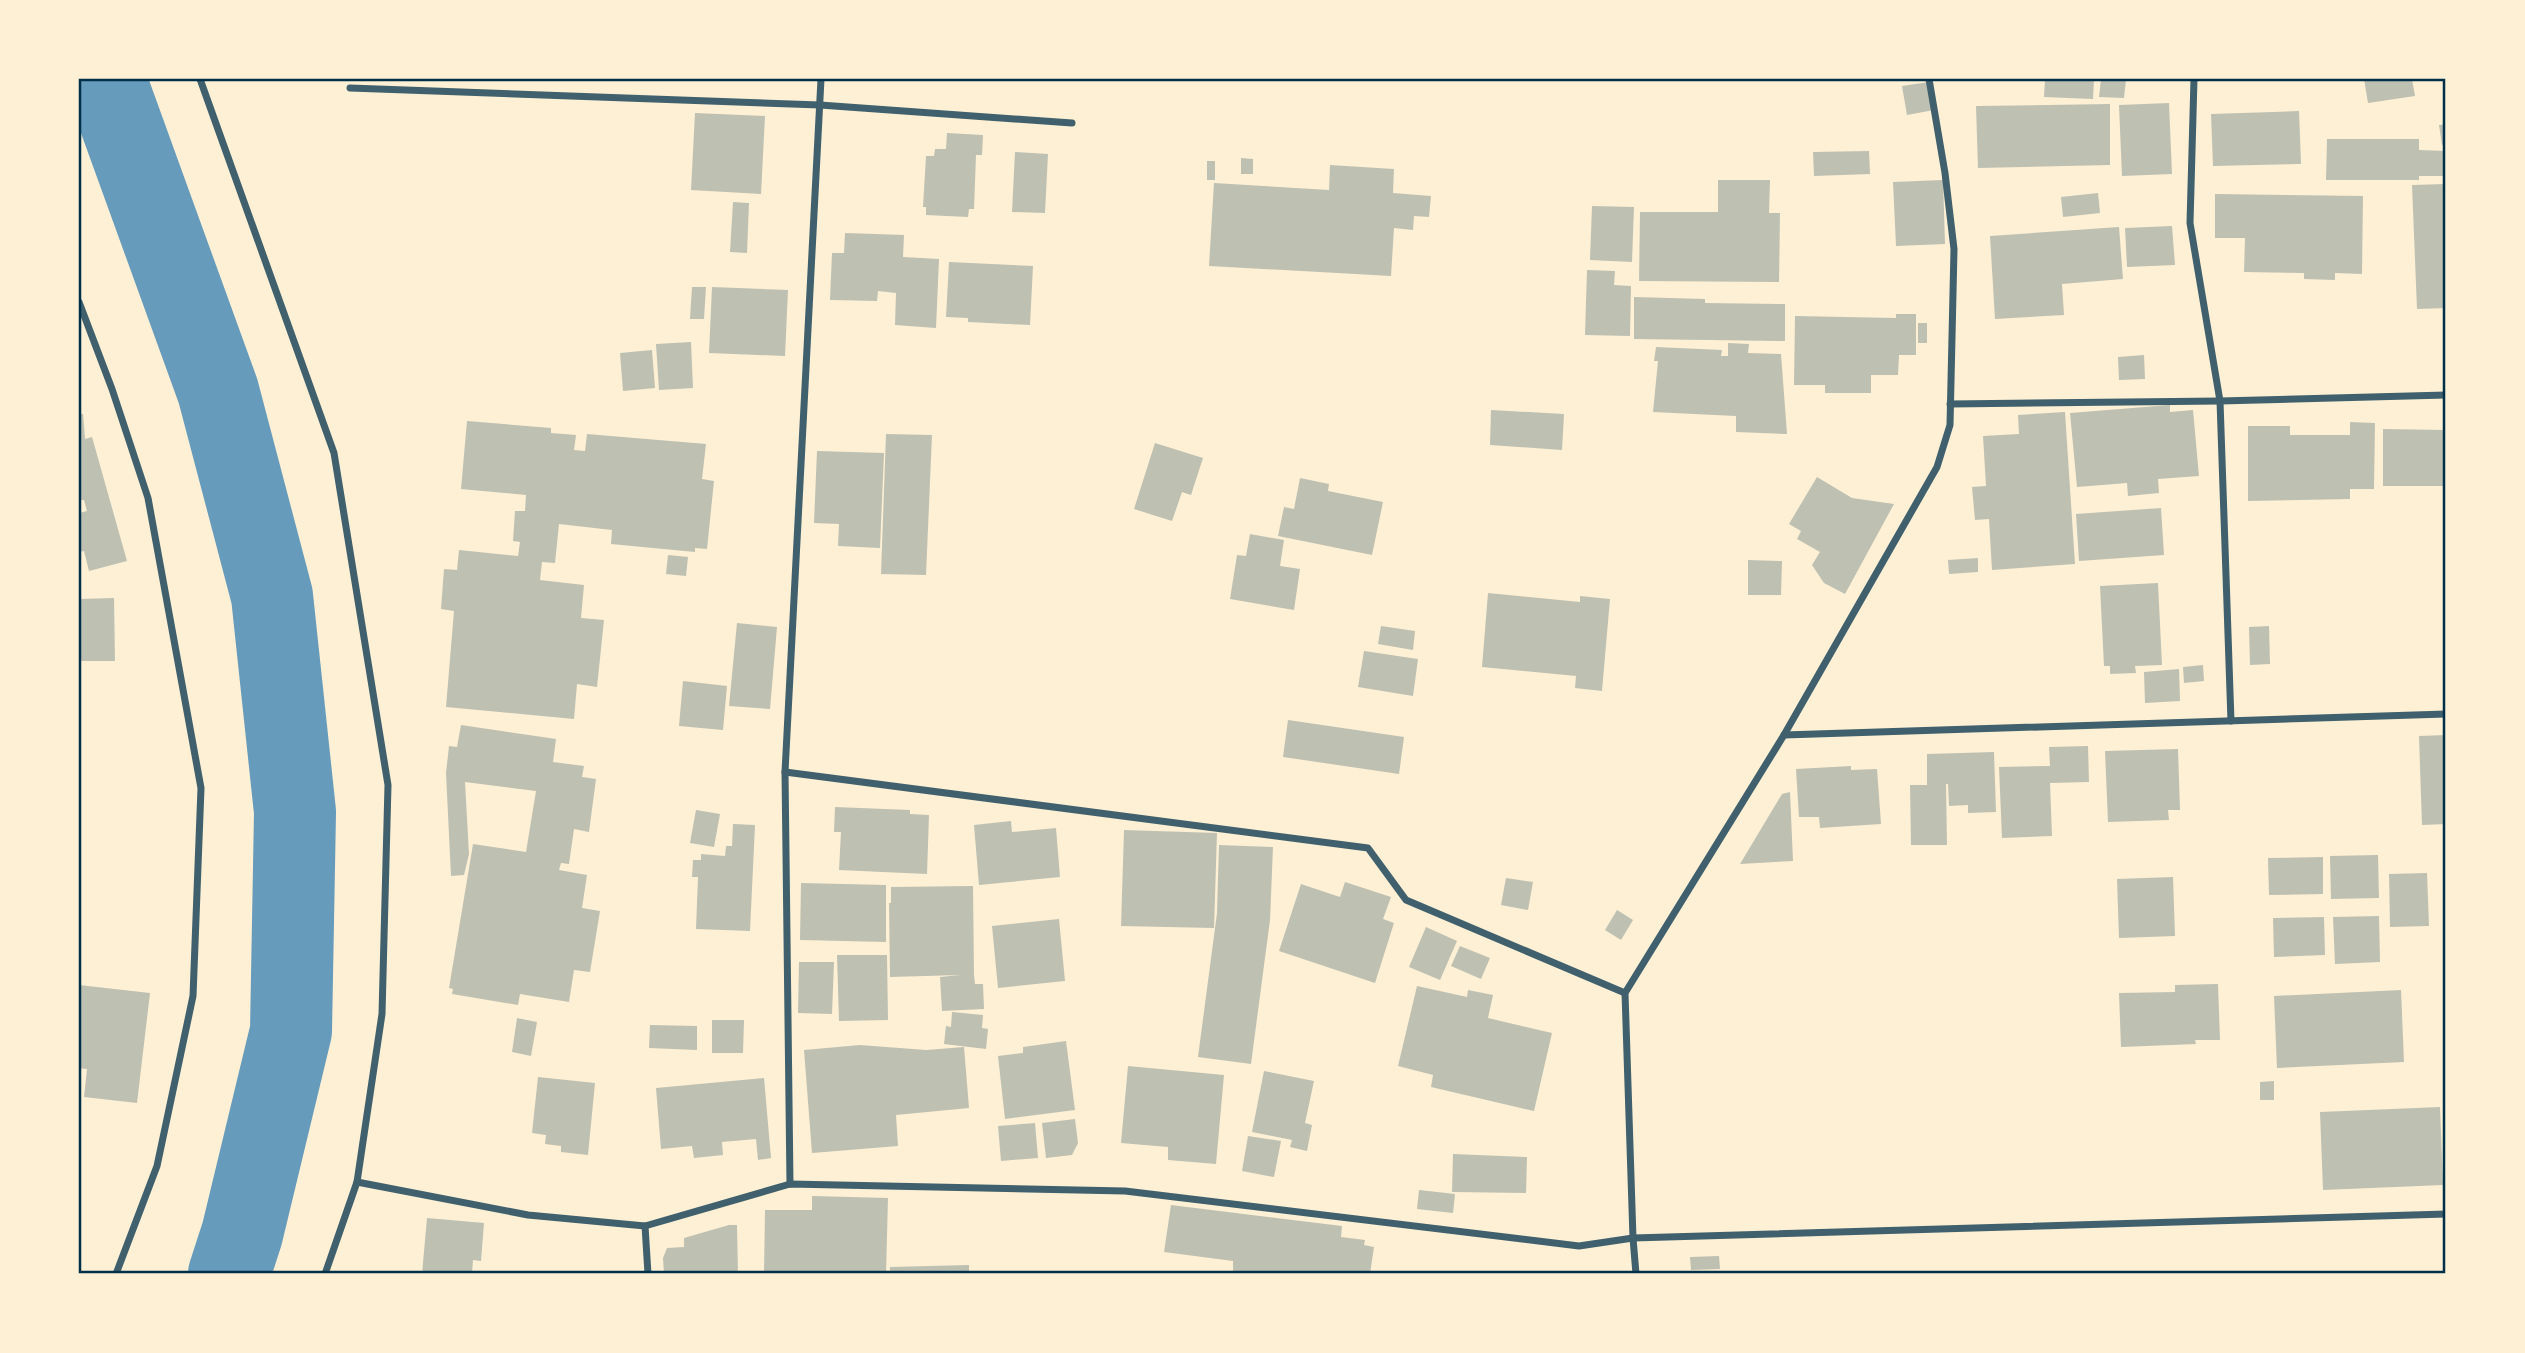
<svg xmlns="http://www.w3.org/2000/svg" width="2525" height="1353" font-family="Helvetica,sans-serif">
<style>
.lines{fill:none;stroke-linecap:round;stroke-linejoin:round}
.river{stroke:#669bbc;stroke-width:82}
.building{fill:#bec0b2}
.minor{stroke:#3f606c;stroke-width:7}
.neatline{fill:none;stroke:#003049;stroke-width:2.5}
</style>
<rect width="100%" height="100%" fill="#fdf0d5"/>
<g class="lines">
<!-- river -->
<polyline class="river" points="105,79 218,391 272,596 295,812 291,1031 242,1234 229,1274"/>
</g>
<!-- building -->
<g class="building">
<polygon points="2045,79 2094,79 2093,99 2044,97"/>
<polygon points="2101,79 2126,79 2124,98 2099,97"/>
<polygon points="2364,79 2412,79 2415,96 2368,103"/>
<polygon points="1929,82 1934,110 1907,115 1902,86"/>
<polygon points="2169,103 2172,174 2122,176 2119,105"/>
<polygon points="2110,104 2110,165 1978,168 1976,106"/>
<polygon points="2299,111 2301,164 2213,166 2211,114"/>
<polygon points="695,113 765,116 761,194 691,190"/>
<polygon points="2446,124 2446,145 2442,145 2439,125"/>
<polygon points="947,133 983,135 982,155 976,155 974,209 969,209 968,217 926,215 926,207 923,207 926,156 934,156 935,149 946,149"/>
<polygon points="2327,139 2419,139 2419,150 2446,151 2446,176 2419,176 2419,180 2326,180"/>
<polygon points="1869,151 1870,174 1814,176 1813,152"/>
<polygon points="1015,152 1048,154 1045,213 1012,212"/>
<polygon points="1241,158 1253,159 1253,174 1241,174"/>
<rect x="1207" y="161" width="8" height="19"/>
<polygon points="1330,165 1394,169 1393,193 1431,196 1429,217 1414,216 1413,230 1394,228 1391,276 1209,266 1214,183 1329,190"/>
<polygon points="1718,180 1770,180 1769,213 1780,213 1779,282 1639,281 1640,212 1718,212"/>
<polygon points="1943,180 1945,244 1896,246 1893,182"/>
<polygon points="2446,184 2446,308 2417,309 2412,185"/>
<polygon points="2098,193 2100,213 2063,217 2061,197"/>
<polygon points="2215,194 2363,196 2362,274 2335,273 2335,280 2304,279 2304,273 2244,272 2245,238 2215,238"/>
<polygon points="733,202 749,203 747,253 730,252"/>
<polygon points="1592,206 1634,207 1632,262 1590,260"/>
<polygon points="2172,226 2175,265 2127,267 2125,228"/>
<polygon points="2119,227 2123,279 2062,284 2064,315 1995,319 1990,236"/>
<polygon points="845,233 904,235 903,257 939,259 936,328 895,325 896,293 878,291 877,301 830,300 832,253 844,253"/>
<polygon points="949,262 1033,266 1030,325 968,322 968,318 946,317"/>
<polygon points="1587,270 1615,271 1614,285 1631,286 1630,336 1585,335"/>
<polygon points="692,287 706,287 704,319 690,319"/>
<polygon points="712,287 788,290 785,356 709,353"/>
<polygon points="1634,297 1705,299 1705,303 1785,304 1785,341 1634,339"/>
<polygon points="1896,314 1916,314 1916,355 1899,355 1898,375 1871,375 1871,393 1825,393 1825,385 1794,385 1795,316 1896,318"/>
<rect x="1918" y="323" width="9" height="20"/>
<polygon points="691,342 693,388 659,390 656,344"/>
<polygon points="1728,343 1749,344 1748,353 1781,354 1787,434 1736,432 1736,416 1653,412 1658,361 1654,361 1656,347 1722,350 1721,356 1728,356"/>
<polygon points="652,350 655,388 623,391 620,353"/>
<polygon points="2144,355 2145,379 2119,380 2118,357"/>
<polygon points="2170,405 2170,412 2193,410 2199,476 2158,479 2159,493 2128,496 2127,483 2077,487 2070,413"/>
<polygon points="1491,410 1564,414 1562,450 1490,445"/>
<polygon points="2065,412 2075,564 1992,570 1989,519 1975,520 1972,487 1986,486 1983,436 2019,434 2018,415"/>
<polygon points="79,414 83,414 85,439 92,437 127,561 89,571 84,551 79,552 79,513 87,511 84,500 79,500"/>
<polygon points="467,421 551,428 551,433 576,435 574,450 585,451 587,434 706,444 702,479 714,481 707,549 695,548 695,552 611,544 612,530 559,524 555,563 542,562 540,580 584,585 581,618 604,620 597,687 577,684 574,719 446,707 454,611 441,609 444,569 457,570 459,550 518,556 520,542 513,541 515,511 525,511 526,495 461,489"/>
<polygon points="2350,422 2375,423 2374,489 2350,489 2350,499 2248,501 2248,426 2290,426 2290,435 2350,435"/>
<polygon points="2383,429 2446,430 2446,486 2383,486"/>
<polygon points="886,434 932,435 926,575 881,574"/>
<polygon points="1155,443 1203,458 1191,495 1182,492 1172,521 1134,509"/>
<polygon points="817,451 884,453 880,548 838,546 839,524 814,523"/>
<polygon points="1817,477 1852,498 1894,504 1845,594 1824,583 1812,565 1820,552 1797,539 1801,531 1789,524"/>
<polygon points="1300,478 1329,484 1328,491 1383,502 1372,555 1278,536 1284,507 1294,509"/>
<polygon points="2161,508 2164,555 2079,561 2076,514"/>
<polygon points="1250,534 1284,540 1280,566 1300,569 1294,610 1230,599 1237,555 1246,556"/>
<polygon points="668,555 688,557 686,576 666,574"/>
<polygon points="1978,558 1978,572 1949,574 1948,560"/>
<polygon points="1748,560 1782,561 1781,595 1748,595"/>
<polygon points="2158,583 2162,665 2135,666 2136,673 2110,674 2110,666 2104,666 2100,586"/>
<polygon points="1488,593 1580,602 1580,596 1610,599 1602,691 1575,688 1576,676 1482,667"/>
<polygon points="114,598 115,661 79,661 79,599"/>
<polygon points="737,623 777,627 770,709 729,706"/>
<polygon points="1381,626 1415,631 1413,650 1378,644"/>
<polygon points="2269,626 2270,664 2250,665 2249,627"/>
<polygon points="1364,651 1418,659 1413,696 1358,687"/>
<polygon points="2203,665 2204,681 2184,683 2183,667"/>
<polygon points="2179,669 2180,701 2145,703 2144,672"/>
<polygon points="683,681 727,686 723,730 679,726"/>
<polygon points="1288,720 1404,737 1399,774 1283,757"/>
<polygon points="461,725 556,739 553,762 584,766 582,777 596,779 589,832 574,829 569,864 561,863 559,870 587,875 582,908 600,911 590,972 574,970 569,1002 520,994 518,1005 452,994 453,989 449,988 473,844 526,852 536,791 465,782 469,854 464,875 451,876 446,773 449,746 457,747"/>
<polygon points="2446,735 2446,824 2422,825 2419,736"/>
<polygon points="2088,746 2089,782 2050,783 2052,836 2002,838 1999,767 2050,766 2049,747"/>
<polygon points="2178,749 2180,810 2168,810 2169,820 2108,822 2105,751"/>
<polygon points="1994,752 1996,812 1968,813 1968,805 1949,806 1948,784 1946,784 1947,845 1911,845 1910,785 1927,785 1927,754"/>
<polygon points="1851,766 1851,770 1877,769 1881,824 1820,828 1819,817 1799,817 1796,769"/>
<polygon points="1790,792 1793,861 1740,864 1782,794"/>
<polygon points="835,807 910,810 910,814 929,815 927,874 839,870 841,832 834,832"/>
<polygon points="696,810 720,814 714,847 690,843"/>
<polygon points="1011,821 1012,832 1056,828 1060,877 979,885 974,825"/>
<polygon points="733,824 755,825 750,931 696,929 698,877 692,877 693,860 701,860 701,854 725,856 726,846 732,846"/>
<polygon points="1124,830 1217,833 1214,928 1121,926"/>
<polygon points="1219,845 1273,847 1270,920 1251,1064 1198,1057 1217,913"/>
<polygon points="2378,855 2379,898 2331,899 2330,856"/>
<polygon points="2323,857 2323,894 2269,895 2268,858"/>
<polygon points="2427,873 2429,926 2390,927 2389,874"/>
<polygon points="2173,877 2175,936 2119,938 2117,879"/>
<polygon points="1506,878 1533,882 1528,910 1501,905"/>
<polygon points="1345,882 1391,897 1383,919 1394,923 1375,983 1279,951 1301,884 1340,897"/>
<polygon points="801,883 886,885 886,942 800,940"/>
<polygon points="973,886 974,975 975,984 983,984 984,1009 942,1011 940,977 960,975 890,977 889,903 891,903 891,887"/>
<polygon points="1617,910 1633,920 1621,940 1605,930"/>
<polygon points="2379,916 2380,962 2335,964 2333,917"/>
<polygon points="2324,917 2325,955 2274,957 2273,918"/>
<polygon points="1059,919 1065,981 998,988 992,926"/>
<polygon points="1426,927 1457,941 1440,980 1409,967"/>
<polygon points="1460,946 1490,958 1481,979 1451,966"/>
<polygon points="837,955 887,955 888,1020 839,1021"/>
<polygon points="799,962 834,962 832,1014 798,1013"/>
<polygon points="2218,984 2220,1040 2195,1040 2196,1044 2121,1047 2119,993 2175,992 2175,985"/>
<polygon points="79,985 150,993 137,1103 84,1097 87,1069 79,1068"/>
<polygon points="1417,986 1467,997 1468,990 1493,995 1488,1018 1552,1033 1534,1111 1431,1087 1433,1075 1398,1066"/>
<polygon points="2401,990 2404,1062 2277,1068 2274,996"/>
<polygon points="952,1012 983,1015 982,1028 988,1029 986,1049 944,1044 946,1026 951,1027"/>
<polygon points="517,1018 537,1022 531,1056 512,1052"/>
<polygon points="712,1020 744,1020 743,1053 712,1053"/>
<polygon points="650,1025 697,1026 697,1050 649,1048"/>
<polygon points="1066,1041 1075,1110 1005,1119 998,1056 1023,1053 1023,1047"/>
<polygon points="860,1045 926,1050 964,1047 969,1108 896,1115 898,1146 812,1153 804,1050"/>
<polygon points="1128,1066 1224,1075 1216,1164 1168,1160 1168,1147 1121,1143"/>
<polygon points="1264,1071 1314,1081 1305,1123 1312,1125 1307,1151 1290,1147 1292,1140 1252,1132"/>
<polygon points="538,1077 595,1083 588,1155 561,1152 561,1146 545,1144 546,1135 532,1133"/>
<polygon points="764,1078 771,1158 758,1160 756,1139 722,1142 723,1155 694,1158 692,1146 661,1149 656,1088"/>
<polygon points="2274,1081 2274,1100 2260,1100 2260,1082"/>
<polygon points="2440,1107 2443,1185 2323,1190 2320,1112"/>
<polygon points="1075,1119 1078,1143 1072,1155 1046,1158 1042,1123"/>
<polygon points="1035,1123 1038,1158 1001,1161 998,1126"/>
<polygon points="1248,1136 1281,1141 1274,1177 1242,1171"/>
<polygon points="1453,1154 1527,1157 1526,1193 1452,1192"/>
<polygon points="1419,1190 1455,1194 1453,1213 1417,1209"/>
<polygon points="812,1196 888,1198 886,1274 764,1274 765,1210 812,1210"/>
<polygon points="1171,1205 1342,1226 1341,1237 1365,1240 1364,1245 1374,1247 1370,1274 1233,1274 1233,1261 1164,1252"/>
<polygon points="427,1218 484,1223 481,1261 473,1260 472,1274 422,1274"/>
<polygon points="729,1225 737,1225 738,1274 664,1274 663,1258 667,1248 684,1247 684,1238"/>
<polygon points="1719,1256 1720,1269 1691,1270 1690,1257"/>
<polygon points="969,1265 969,1274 890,1274 890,1267"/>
</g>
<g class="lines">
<!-- minor -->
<g class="minor">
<polyline points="200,79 334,453 388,785 382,1014 357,1182 325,1274"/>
<polyline points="2194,79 2190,223 2220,401 2231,721"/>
<polyline points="350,88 820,105 1072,123"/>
<polyline points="79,302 112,389 148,498 201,788 193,996 157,1166 116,1274"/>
<polyline points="1950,404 2220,401 2446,395"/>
<polyline points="1784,735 2446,714"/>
<polyline points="785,772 1368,848 1406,900 1625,993"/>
<polyline points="357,1182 528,1215 645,1226 790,1184 1125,1191 1579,1246 1633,1238 2446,1214"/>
<polyline points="790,1184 785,772 821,79"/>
<polyline points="645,1226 648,1274"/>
<polyline points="1636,1274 1633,1238 1625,993 1784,735 1937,467 1950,425 1954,249 1945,173 1929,79"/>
</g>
</g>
<!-- border -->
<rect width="2525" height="1353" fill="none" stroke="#fdf0d5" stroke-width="161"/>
<rect x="80" y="80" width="2364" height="1192" class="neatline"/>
</svg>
